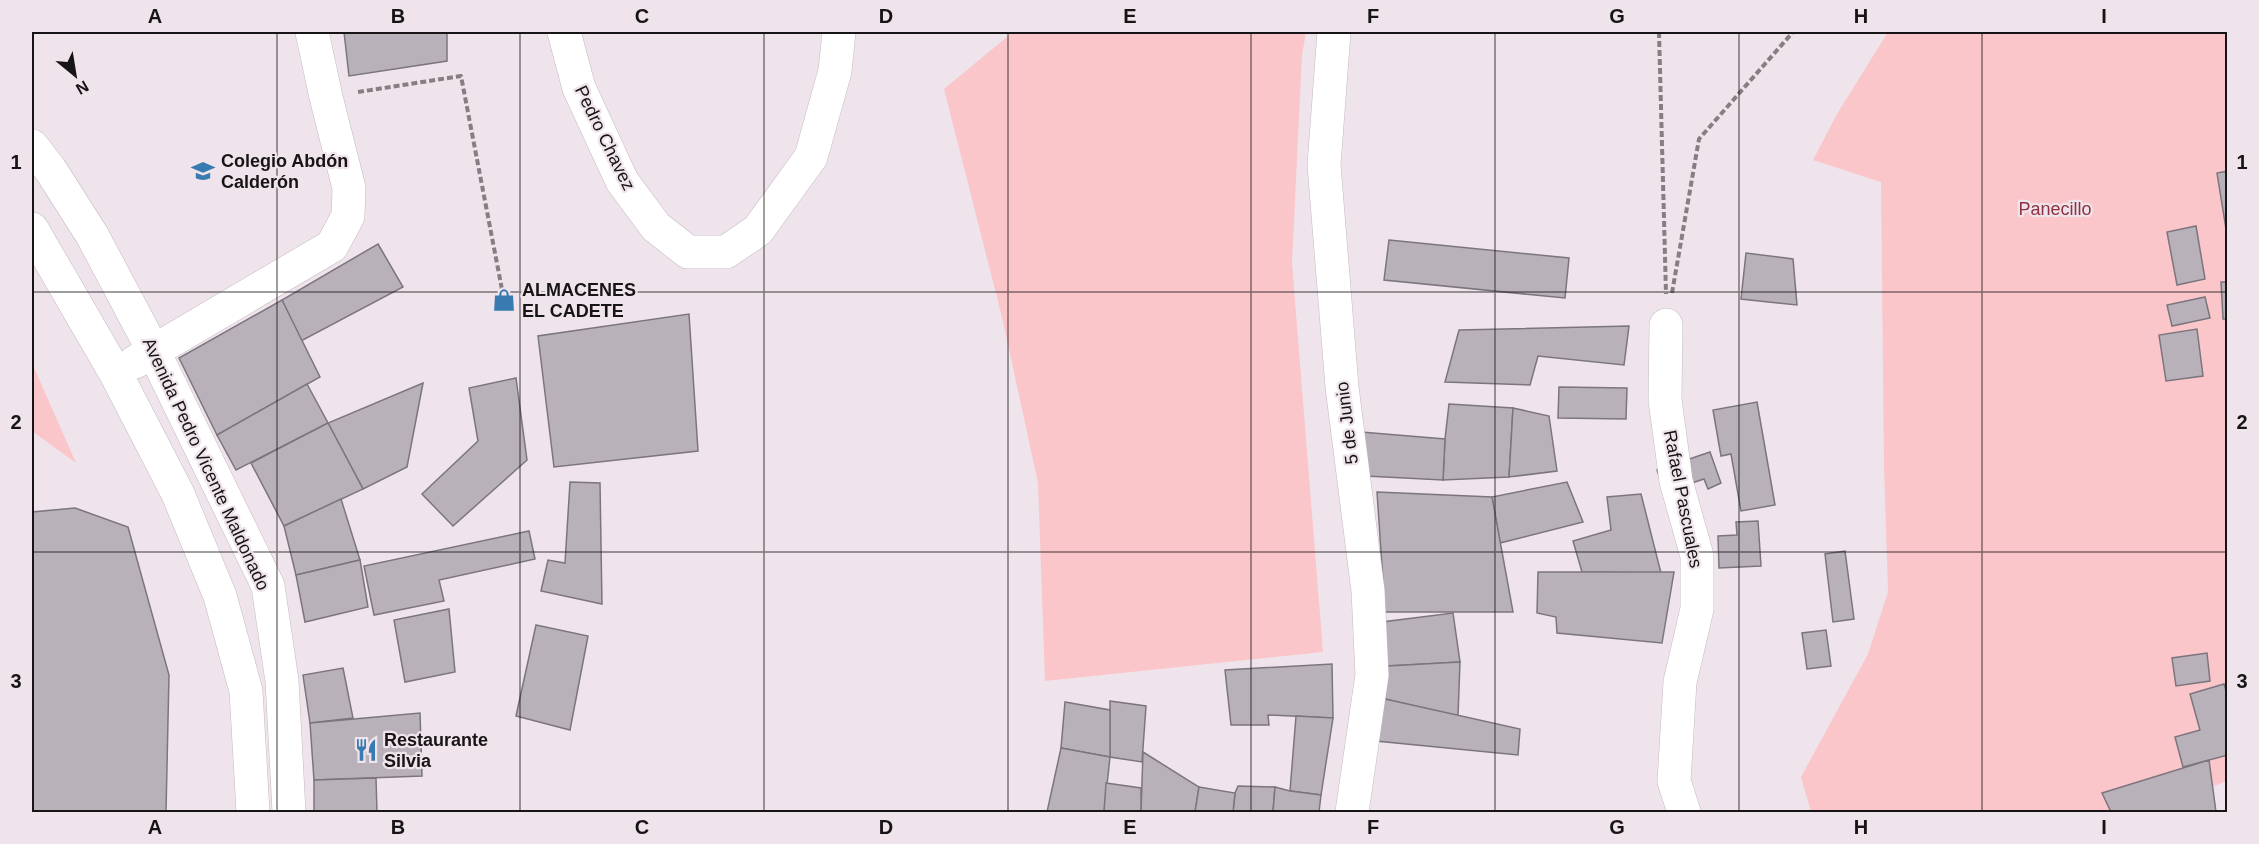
<svg xmlns="http://www.w3.org/2000/svg" width="2259" height="844" font-family="Helvetica,sans-serif">
<style>
.green{fill:#fac6c9}
.building{fill:#b8b1ba;stroke:#7c757e;stroke-width:1.5}
.lines{fill:none;stroke-linecap:round;stroke-linejoin:round}
.minor-casing{stroke:#c4bac1;stroke-width:34}
.path{stroke:#867e83;stroke-width:4;stroke-dasharray:6 3;stroke-linecap:butt}
.minor{stroke:#fff;stroke-width:33}
.grid{fill:none;stroke:#171416;stroke-width:1.5;stroke-opacity:0.55}
.labels{text-anchor:middle;stroke-width:4.5;stroke-linejoin:round;paint-order:stroke}
.street-label{font-size:18px;fill:#171416;stroke:#efe4eb}
.poi-label{font-size:18px;font-weight:bold;fill:#171416;stroke:#efe4eb;text-anchor:start}
.park-label{font-size:18px;fill:#8e3140;stroke:#efe4eb}
.neatline{fill:none;stroke:#171416;stroke-width:2}
.grid-label{font-size:20px;text-anchor:middle;font-weight:bold;fill:#171416}
</style>
<rect width="100%" height="100%" fill="#efe4eb"/>
<!-- green -->
<g class="green">
<polygon points="1013,32 1306,32 1302,55 1292,263 1323,652 1045,681 1038,483 1002,317 944,89"/>
<polygon points="1888,32 2227,32 2227,781 2152,809 2152,812 1811,812 1801,777 1868,654 1888,592 1884,465 1881,182 1813,160 1837,114"/>
<polygon points="32,363 76,463 32,431"/>
</g>
<!-- building -->
<g class="building">
<polygon points="344,32 447,32 447,61 349,76"/>
<polygon points="2228,171 2228,235 2227,235 2217,173"/>
<polygon points="2196,226 2205,279 2177,285 2167,232"/>
<polygon points="1389,240 1569,258 1565,298 1384,280"/>
<polygon points="378,244 403,287 301,341 282,300"/>
<polygon points="1746,253 1793,259 1797,305 1741,299"/>
<polygon points="2221,282 2228,282 2228,319 2223,319"/>
<polygon points="2205,297 2210,318 2172,326 2167,305"/>
<polygon points="282,300 320,377 217,435 179,358"/>
<polygon points="689,314 698,451 554,467 538,336"/>
<polygon points="1629,326 1624,365 1538,356 1530,385 1445,382 1459,330"/>
<polygon points="2197,329 2203,376 2166,381 2159,335"/>
<polygon points="516,378 527,460 453,526 422,494 478,441 469,388"/>
<polygon points="423,383 407,467 363,489 328,423"/>
<polygon points="307,384 328,423 236,470 217,435"/>
<polygon points="1559,387 1627,388 1626,419 1558,418"/>
<polygon points="1757,402 1775,505 1741,511 1731,454 1721,456 1713,410"/>
<polygon points="1449,404 1513,408 1509,477 1443,480 1445,439"/>
<polygon points="1513,408 1549,416 1557,471 1509,477"/>
<polygon points="328,423 363,489 284,526 251,463"/>
<polygon points="1361,432 1445,439 1443,480 1366,476"/>
<polygon points="1710,452 1721,483 1708,489 1704,479 1665,492 1657,470"/>
<polygon points="570,482 600,483 602,604 541,591 548,560 565,563"/>
<polygon points="1567,482 1583,522 1500,543 1492,497"/>
<polygon points="1377,492 1492,497 1513,612 1385,612"/>
<polygon points="1641,494 1661,573 1582,572 1573,541 1611,530 1607,497"/>
<polygon points="341,499 360,560 296,575 284,526"/>
<polygon points="75,508 128,527 169,675 166,812 32,812 32,512"/>
<polygon points="1758,521 1761,566 1719,568 1718,536 1737,535 1736,522"/>
<polygon points="529,531 535,559 439,580 444,601 374,615 364,566"/>
<polygon points="1845,551 1854,619 1833,622 1825,554"/>
<polygon points="360,560 368,607 305,622 296,575"/>
<polygon points="1538,572 1674,572 1662,643 1557,633 1556,617 1537,613"/>
<polygon points="449,609 455,672 405,682 394,620"/>
<polygon points="1453,613 1460,662 1387,666 1382,622"/>
<polygon points="536,625 588,636 570,730 516,716"/>
<polygon points="1826,630 1831,666 1807,669 1802,633"/>
<polygon points="2207,653 2210,681 2176,686 2172,658"/>
<polygon points="1460,662 1458,716 1385,699 1387,666"/>
<polygon points="1332,664 1333,718 1268,715 1269,725 1231,725 1225,670"/>
<polygon points="343,668 353,718 310,723 303,675"/>
<polygon points="2224,684 2228,697 2228,755 2183,767 2175,737 2200,730 2190,694"/>
<polygon points="1385,699 1520,729 1518,755 1376,741"/>
<polygon points="1110,701 1146,706 1142,762 1110,757"/>
<polygon points="1065,702 1110,710 1110,757 1061,748"/>
<polygon points="420,713 422,776 314,780 310,723"/>
<polygon points="1296,716 1333,718 1321,795 1290,791"/>
<polygon points="1061,748 1110,757 1104,812 1047,812"/>
<polygon points="1143,752 1199,787 1195,812 1141,812"/>
<polygon points="2209,760 2216,812 2111,812 2102,793"/>
<polygon points="376,778 377,812 314,812 314,780"/>
<polygon points="1106,783 1141,788 1141,812 1104,812"/>
<polygon points="1238,786 1275,787 1273,812 1233,812 1235,793"/>
<polygon points="1199,787 1235,793 1233,812 1195,812"/>
<polygon points="1275,787 1290,791 1321,795 1319,812 1273,812"/>
</g>
<g class="lines">
<!-- minor casing -->
<g class="minor-casing">
<g id="minor">
<polyline points="564,32 579,88 622,181 656,227 688,252 726,252 758,230 811,157 835,71 839,32"/>
<polyline points="1334,32 1324,165 1342,387 1368,591 1372,675 1352,812"/>
<polyline points="32,146 50,169 92,235 153,350 268,586 282,681 289,812"/>
<polyline points="32,229 116,374 178,494 220,596 246,691 253,812"/>
<polyline points="1666,325 1665,400 1676,481 1697,556 1697,609 1680,682 1674,781 1684,812"/>
<polyline points="135,362 332,246 348,216 349,188 326,97 312,32"/>
</g>
</g>
<!-- path -->
<g class="path">
<polyline points="1659,32 1666,294"/>
<polyline points="358,92 461,76 504,300"/>
<polyline points="1672,293 1699,139 1793,32"/>
</g>
<!-- minor -->
<use href="#minor" class="minor"/>
</g>
<!-- grid -->
<path class="grid" d="M277,32V812M520,32V812M764,32V812M1008,32V812M1251,32V812M1495,32V812M1739,32V812M1982,32V812M32,292H2228M32,552H2228"/>
<!-- icons -->
<defs>
<g id="school-bare" transform="scale(1.8)"><path d="M0-5L7-2L0 1L-7-2ZM-4 1L0 2.5L4 1V4Q0 6-4 4Z" fill="#377bb0" stroke="#efe4eb" stroke-width="2.5" paint-order="stroke"/></g>
<g id="shop-bare" transform="scale(1.8)"><path d="M-5-2.5h2.3a2.7 3.5 0 0 1 5.4 0H5L5.5 6h-11ZM-1.5-2.5h3a1.5 2.3 0 0 0-3 0Z" fill="#377bb0" stroke="#efe4eb" stroke-width="2.5" paint-order="stroke"/></g>
<g id="restaurant-bare" transform="scale(1.8)"><path d="M-5-6h1v4h1v-4h1v4h1v-4h1v5L-1.5 .5V6h-2V.5L-5-1ZM5-6V6H3V1.5H1.5Q1.5-4 5-6Z" fill="#377bb0" stroke="#efe4eb" stroke-width="2.5" paint-order="stroke"/></g>
</defs>
<g fill-rule="evenodd">
<use href="#school-bare" x="203" y="171"/>
<use href="#shop-bare" x="504" y="300"/>
<use href="#restaurant-bare" x="366" y="750"/>
</g>
<g class="labels">
<!-- street labels -->
<g class="street-label">
<text transform="translate(605 138) rotate(64)" y="6">Pedro Chavez</text>
<text transform="translate(1347 423) rotate(-97)" y="6">5 de Junio</text>
<text transform="translate(206 464) rotate(65)" y="6">Avenida Pedro Vicente Maldonado</text>
<text transform="translate(1683 499) rotate(79)" y="6">Rafael Pascuales</text>
</g>
<!-- poi labels -->
<g class="poi-label">
<text x="221" y="167">Colegio Abdón<tspan x="221" dy="21">Calderón</tspan></text>
<text x="522" y="296">ALMACENES<tspan x="522" dy="21">EL CADETE</tspan></text>
<text x="384" y="746">Restaurante<tspan x="384" dy="21">Silvia</tspan></text>
</g>
<!-- park labels -->
<g class="park-label">
<text x="2055" y="215">Panecillo</text>
</g>
</g>
<!-- border -->
<rect width="2259" height="844" fill="none" stroke="#efe4eb" stroke-width="66"/>
<!-- north arrow -->
<g transform="translate(75 75) rotate(150)" stroke="#efe4eb" stroke-width="4.5" paint-order="stroke">
<path d="M0-4.5L10 22L0 15L-10 22Z" fill="#171416"/>
<text y="-9" font-size="16" font-weight="bold" text-anchor="middle" fill="#171416">N</text>
</g>
<rect x="33" y="33" width="2193" height="778" class="neatline"/>
<g class="grid-label">
<text x="155" y="23">A</text>
<text x="398" y="23">B</text>
<text x="642" y="23">C</text>
<text x="886" y="23">D</text>
<text x="1130" y="23">E</text>
<text x="1373" y="23">F</text>
<text x="1617" y="23">G</text>
<text x="1861" y="23">H</text>
<text x="2104" y="23">I</text>
<text x="16" y="169">1</text>
<text x="2242" y="169">1</text>
<text x="16" y="429">2</text>
<text x="2242" y="429">2</text>
<text x="16" y="688">3</text>
<text x="2242" y="688">3</text>
<text x="155" y="834">A</text>
<text x="398" y="834">B</text>
<text x="642" y="834">C</text>
<text x="886" y="834">D</text>
<text x="1130" y="834">E</text>
<text x="1373" y="834">F</text>
<text x="1617" y="834">G</text>
<text x="1861" y="834">H</text>
<text x="2104" y="834">I</text>
</g>
</svg>
